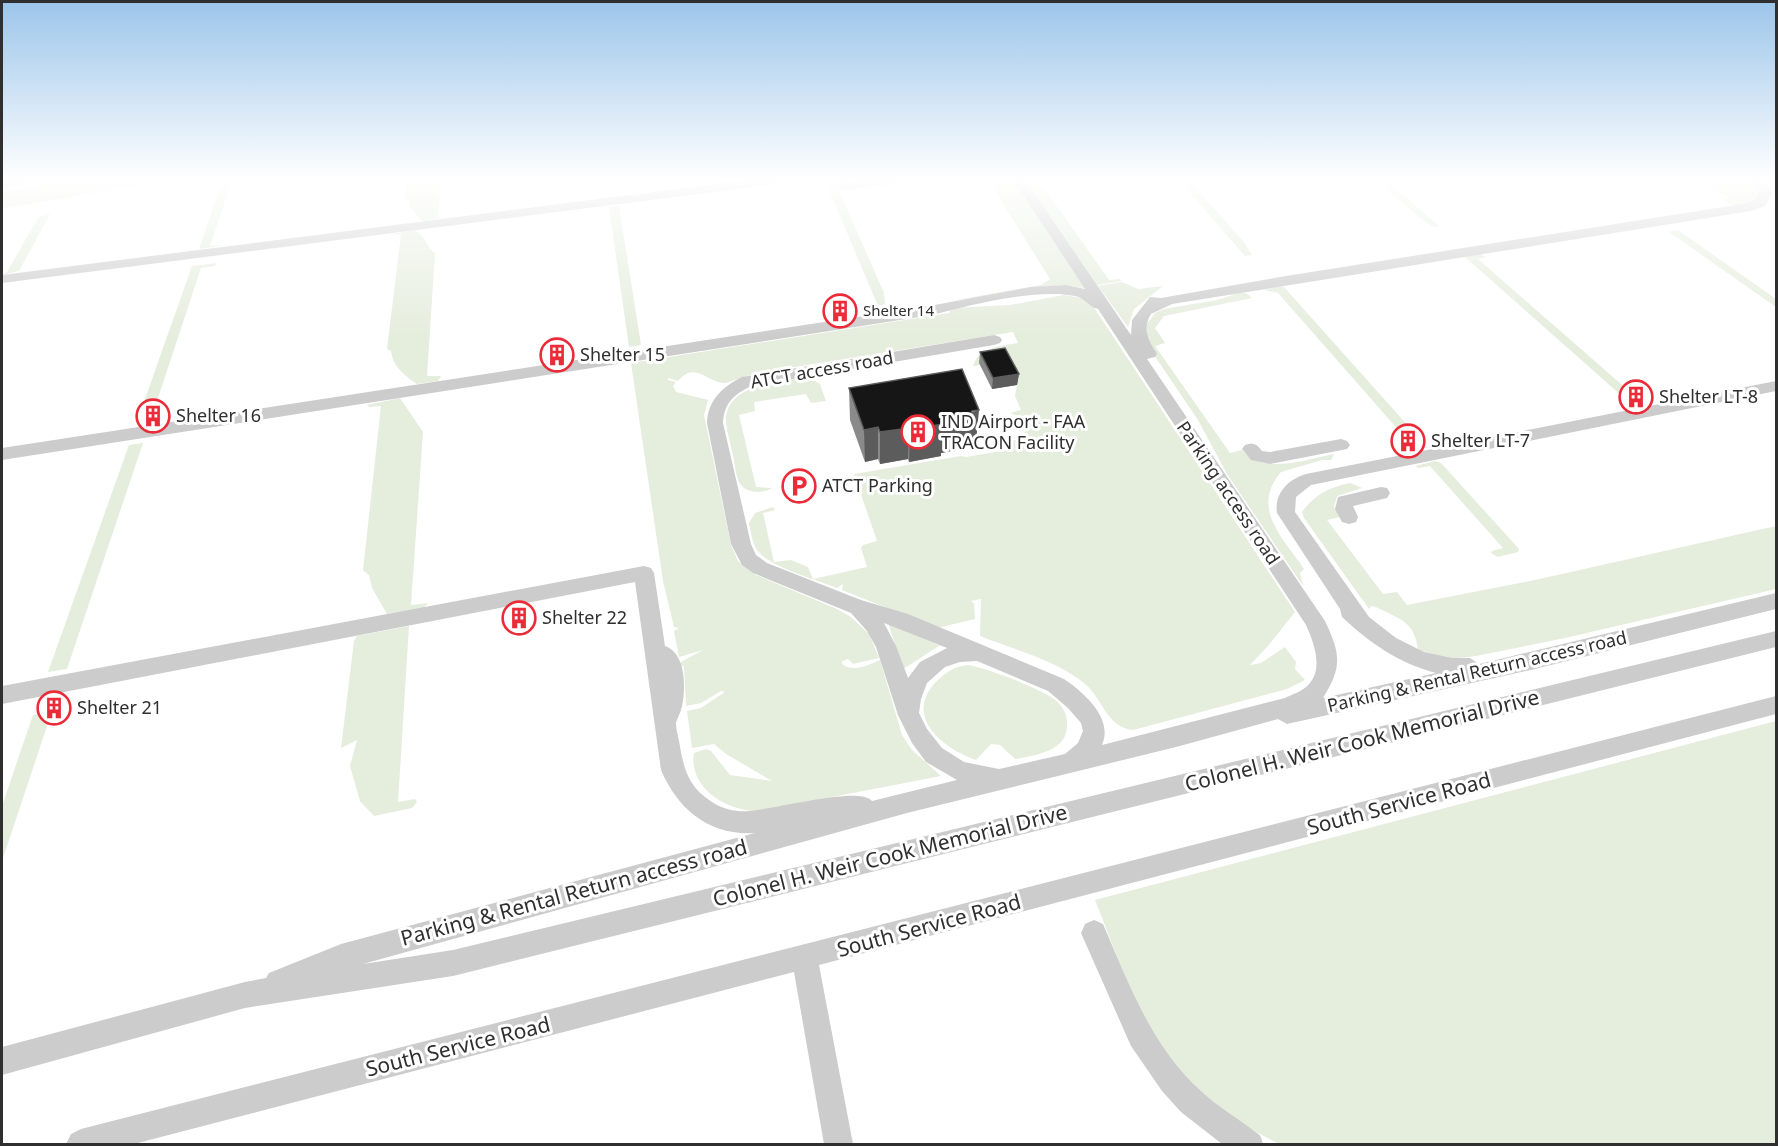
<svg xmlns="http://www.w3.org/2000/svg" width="1778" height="1146" font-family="'Noto Sans',sans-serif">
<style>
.green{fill:#e5eddd}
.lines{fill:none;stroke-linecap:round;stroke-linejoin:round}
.minor{fill:#ccc;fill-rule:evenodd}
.wall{fill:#8a8a8a}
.shaded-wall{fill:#5c5c5c}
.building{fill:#161616;stroke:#5c5c5c;stroke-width:1.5}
.labels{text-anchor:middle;stroke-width:6;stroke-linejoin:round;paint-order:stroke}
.far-poi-label{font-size:15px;fill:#2f2f2f;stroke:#fff;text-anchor:start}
.poi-label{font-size:18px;fill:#2f2f2f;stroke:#fff;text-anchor:start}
.street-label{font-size:18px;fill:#2f2f2f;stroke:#fff}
.near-street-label{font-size:21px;fill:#2f2f2f;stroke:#fff}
</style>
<rect width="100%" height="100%" fill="#fff"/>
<!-- green -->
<g class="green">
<polygon points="77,178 176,178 2,209 2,192"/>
<polygon points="407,178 441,178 438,217 450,217 422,221 409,206 411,199 405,201"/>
<polygon points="987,178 1013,178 1085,286 1084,288 1062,285 945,302 1041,285 1050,279"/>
<polygon points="1024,178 1037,178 1109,280 1120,279 1122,281 1097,285"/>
<polygon points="1177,178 1187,178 1244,242 1252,255 1245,256"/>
<polygon points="1374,178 1384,178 1439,226 1433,227 1421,219"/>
<path d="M1697,178H1746L1755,186L1758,196C1749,208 1733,208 1722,200L1729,198Z"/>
<polygon points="241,181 245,182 231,183 210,246 226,245 199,249 221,185"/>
<polygon points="826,183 834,183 840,193 884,293 885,304 878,306"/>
<polygon points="619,206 641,345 629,347 609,207"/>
<polygon points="50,214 19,271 2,275 7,272 39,216"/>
<path d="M414,230C426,235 425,246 435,253L427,376H441L438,381L417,384C404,375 393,367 391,351L387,349L401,234L388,235Z"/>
<polygon points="1678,230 1776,299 1776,307 1669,232"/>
<polygon points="1480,254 1486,257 1478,259 1629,391 1640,389 1645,393 1623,397 1465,257"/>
<polygon points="216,263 215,266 201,268 154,410 168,408 167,412 139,416 192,266"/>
<polygon points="1122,282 1138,289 1163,286 1134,309 1128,327 1098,286"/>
<polygon points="1280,286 1284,287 1418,437 1394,441 1390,437 1402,434 1278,293 1264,290"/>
<path d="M1239,293H1246L1252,298L1164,316L1155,328L1165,343L1155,346L1230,453L1242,450C1261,476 1308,459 1334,454L1331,460H1322L1281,472C1250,508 1283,538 1304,569L1300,573L1303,586L1227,474L1198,420L1148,346L1146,325L1155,313L1164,309L1217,300Z"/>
<path d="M1064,295L1082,298L1093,306L1295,612L1268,646L1250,665L1261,663L1285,647L1296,662L1295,669L1305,680L1287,689L1133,730C1106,727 1104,700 1085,684C1059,661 1012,649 980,636L981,599L971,601L974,603L975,619L937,628L842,590L843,584L837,588C817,580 769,567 757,550C752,543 751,532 749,523L755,513L773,507L775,510L763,513L774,562L791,560L808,567L813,579L867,567L861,548L863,545L877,541L854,474L961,456L966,457L1007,450L1006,443L1023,437L1027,427L1020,417L1010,413L1021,410L1015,396L1017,385L979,363L980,365L973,366C979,347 1001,346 1018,343L1013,332L758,373C751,374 728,383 725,383C708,383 695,360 678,381L668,378V380L676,382L673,386L676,392L708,400L704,415L731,545L738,561L756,575L837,609L851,617L869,634L879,658L853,664L848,659L842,661V664C854,673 868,665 880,660L902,735L912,750L941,776L759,811C729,812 688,789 694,753L706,749L711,751L730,775L772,781L726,754L714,744L692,748L687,711L701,708L725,692L721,691L701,703L686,706L684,666H679V663L703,650L679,657L674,631L679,628L674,627L663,581L631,363L949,313L952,308L1010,305Z"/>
<path d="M801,378L811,379L820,384L826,401L811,403L806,394L754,402L755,411L739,415L756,487L772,488C765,493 749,494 742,486C735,479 735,461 732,451C730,441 726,429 726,419C727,385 777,382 801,378Z"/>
<polygon points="400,398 423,432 411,605 428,603 424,608 387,614 372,588 369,575 363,570 381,406 369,407 367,405"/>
<polygon points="143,443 67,669 48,672 129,445"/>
<polygon points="1435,461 1441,463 1519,549 1518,552 1498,557 1491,553 1492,551 1503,548 1430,466 1418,468 1416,466"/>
<path d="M1350,483L1362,488L1337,496L1334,507L1340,517L1327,520L1383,594L1397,592L1407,605L1535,580L1776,526V589L1565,638L1476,656L1450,659L1418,650C1415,621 1399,619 1376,607L1371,606L1369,609L1304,518L1302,512C1314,495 1330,487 1350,483Z"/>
<polygon points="890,624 938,645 939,643 939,646 903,669 889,626"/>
<polygon points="409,626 398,802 415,799 417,802 412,808 374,816 360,801 350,766 357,740 341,748 354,641 357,636"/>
<path d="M968,665C987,668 1039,688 1054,699C1062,705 1067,713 1067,723C1069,751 1036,755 1015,759L1000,745L991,744L976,760C941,748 901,714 939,679C948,671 956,666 968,665Z"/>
<polygon points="71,707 68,714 50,717 2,861 2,806 33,715"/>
<path d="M1776,721V1144H1279C1246,1127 1215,1109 1189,1082C1142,1033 1120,962 1095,900Z"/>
</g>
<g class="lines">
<!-- minor -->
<g class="minor">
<polygon points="16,178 42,178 36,182 2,188 2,180"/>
<polygon points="764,178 797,178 791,182 2,283 2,275"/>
<polygon points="834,178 846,178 848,182 880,178 914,178 908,182 844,190 839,189"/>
<path d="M1012,178H1024L1131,335L1132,320L1150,297L1161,298L1286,276L1748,203L1755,200L1758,194L1755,186L1746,178C1761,177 1765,180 1772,194L1765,206L1751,211L1172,304L1151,314C1142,329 1148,340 1157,354L1155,357L1147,359L1325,621C1340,653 1343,666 1323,698L1436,673C1398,663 1370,643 1342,617L1340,609L1277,513C1274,494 1288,479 1306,474L1776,381V391L1311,485L1296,497L1295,512L1369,617L1396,638L1424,652L1452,658H1470L1479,664L1776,593V609L1535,669L1287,724L1278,719L1176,747L907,813L363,964L453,950L1776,631V647L453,976L245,1008L2,1075V1047L245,982L266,978L269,973L341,944L755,833C710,836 678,810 661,770L635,582L2,704V686L644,566L651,568L654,573L665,646C686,653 686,688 682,706C681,712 677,719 676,723C676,729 678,736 679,741C683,764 686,782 705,797C715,805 726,810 738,811C763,814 858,784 872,801L957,780L926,762L912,743L898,715L876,647L867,631L851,613L753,573L742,565L731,544L707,423C708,400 722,387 742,377L994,335L1000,337L1002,340L1000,343L994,345L752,386C734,394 724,403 723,423L751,544L756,555L767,563L861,600L908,614L1064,679C1083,692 1114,718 1102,745L1285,698C1291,695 1300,692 1306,687C1325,671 1314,643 1306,625L1098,309C1089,307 1085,298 1075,296C1036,288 970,305 932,315L2,460V448L929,306L1031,287L1066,285L1085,289ZM884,623L947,648L920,662L908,678L896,646ZM977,661L1048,691L1068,708L1081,723L1083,731L1078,743L1065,754L999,769L964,762L942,748L927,729L919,713L921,699L927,683L945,667L960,662Z"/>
<path d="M1341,439L1347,441L1350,445L1347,449L1270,464L1251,460L1242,449L1245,445C1253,442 1257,444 1262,451L1270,452Z"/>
<polygon points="1381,487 1387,488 1390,493 1387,498 1353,506 1358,517 1356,522 1349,524 1342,522 1335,509 1338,497"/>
<polygon points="1776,696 1776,714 819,965 853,1144 824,1144 794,972 134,1144 66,1144 71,1134 81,1129"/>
<path d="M1094,920L1103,924C1129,984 1152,1048 1202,1092C1219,1108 1239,1119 1257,1133C1261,1135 1262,1140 1263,1144H1222L1181,1112L1162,1091L1131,1046L1081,933L1085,924Z"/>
</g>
</g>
<!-- wall -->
<g class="wall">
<polygon points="980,352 1019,374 1017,385 992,389 979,363"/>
<polygon points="849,388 976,442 970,443 967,448 941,453 941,456 909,462 908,459 880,464 878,459 865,462 850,420"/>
</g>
<!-- shaded-wall -->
<g class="shaded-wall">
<polygon points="1019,374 1017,385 992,389 993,378"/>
<polygon points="979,410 976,442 970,443 967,448 941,453 941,456 909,462 910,430"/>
<polygon points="878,427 878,459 865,462 864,430"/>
<polygon points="909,428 908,459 880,464 880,432"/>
</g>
<!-- building -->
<g class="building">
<polygon points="1005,348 1019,374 993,378 980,352"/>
<polygon points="962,369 979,410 972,411 970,416 942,421 943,424 910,430 909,428 880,432 878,427 864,430 849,388"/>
</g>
<!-- sky -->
<linearGradient id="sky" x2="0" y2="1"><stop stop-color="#9bc5ea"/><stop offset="0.53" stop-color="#fff"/><stop offset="1" stop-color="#fff" stop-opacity="0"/></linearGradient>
<rect width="1778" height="338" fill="url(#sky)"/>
<!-- icons -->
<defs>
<g id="building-ring" transform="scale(1.725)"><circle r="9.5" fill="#fff" stroke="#eb2c38" stroke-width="1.5"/><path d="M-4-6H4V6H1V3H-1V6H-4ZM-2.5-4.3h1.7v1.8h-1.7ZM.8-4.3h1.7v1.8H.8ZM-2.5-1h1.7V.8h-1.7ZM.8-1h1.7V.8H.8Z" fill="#eb2c38"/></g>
<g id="parking-ring" transform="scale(1.725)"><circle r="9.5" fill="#fff" stroke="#eb2c38" stroke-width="1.5"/><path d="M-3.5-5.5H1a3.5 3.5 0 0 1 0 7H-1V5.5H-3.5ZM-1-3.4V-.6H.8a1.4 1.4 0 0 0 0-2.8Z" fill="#eb2c38"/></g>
</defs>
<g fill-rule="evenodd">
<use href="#building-ring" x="840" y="311"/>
<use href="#building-ring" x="557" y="355"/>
<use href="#building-ring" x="1636" y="397"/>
<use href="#building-ring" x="153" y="416"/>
<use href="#building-ring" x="918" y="432"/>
<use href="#building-ring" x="1408" y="441"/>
<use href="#parking-ring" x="799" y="486"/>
<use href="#building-ring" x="519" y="618"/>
<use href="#building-ring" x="54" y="708"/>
</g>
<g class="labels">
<!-- far-poi labels -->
<g class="far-poi-label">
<text x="863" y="316">Shelter 14</text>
</g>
<!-- poi labels -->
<g class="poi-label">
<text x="580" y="361">Shelter 15</text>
<text x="1659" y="403">Shelter LT-8</text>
<text x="176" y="422">Shelter 16</text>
<text x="941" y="428">IND Airport - FAA<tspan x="941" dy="21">TRACON Facility</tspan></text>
<text x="1431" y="447">Shelter LT-7</text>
<text x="822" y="492">ATCT Parking</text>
<text x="542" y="624">Shelter 22</text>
<text x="77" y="714">Shelter 21</text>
</g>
<!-- street labels -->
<g class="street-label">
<text transform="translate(822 370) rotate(-10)" y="6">ATCT access road</text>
<text transform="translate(1228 493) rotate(56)" y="6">Parking access road</text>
<text transform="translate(1477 672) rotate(-13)" y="6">Parking &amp; Rental Return access road</text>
</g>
<!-- near-street labels -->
<g class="near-street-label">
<text transform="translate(1362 741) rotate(-14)" y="7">Colonel H. Weir Cook Memorial Drive</text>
<text transform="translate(1399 804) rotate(-15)" y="7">South Service Road</text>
<text transform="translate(890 856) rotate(-14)" y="7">Colonel H. Weir Cook Memorial Drive</text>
<text transform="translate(574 893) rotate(-15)" y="7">Parking &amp; Rental Return access road</text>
<text transform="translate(929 926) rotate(-15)" y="7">South Service Road</text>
<text transform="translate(458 1047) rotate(-14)" y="7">South Service Road</text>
</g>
</g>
<!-- border -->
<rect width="1778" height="1146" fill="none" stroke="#2f2f2f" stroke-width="6"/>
</svg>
